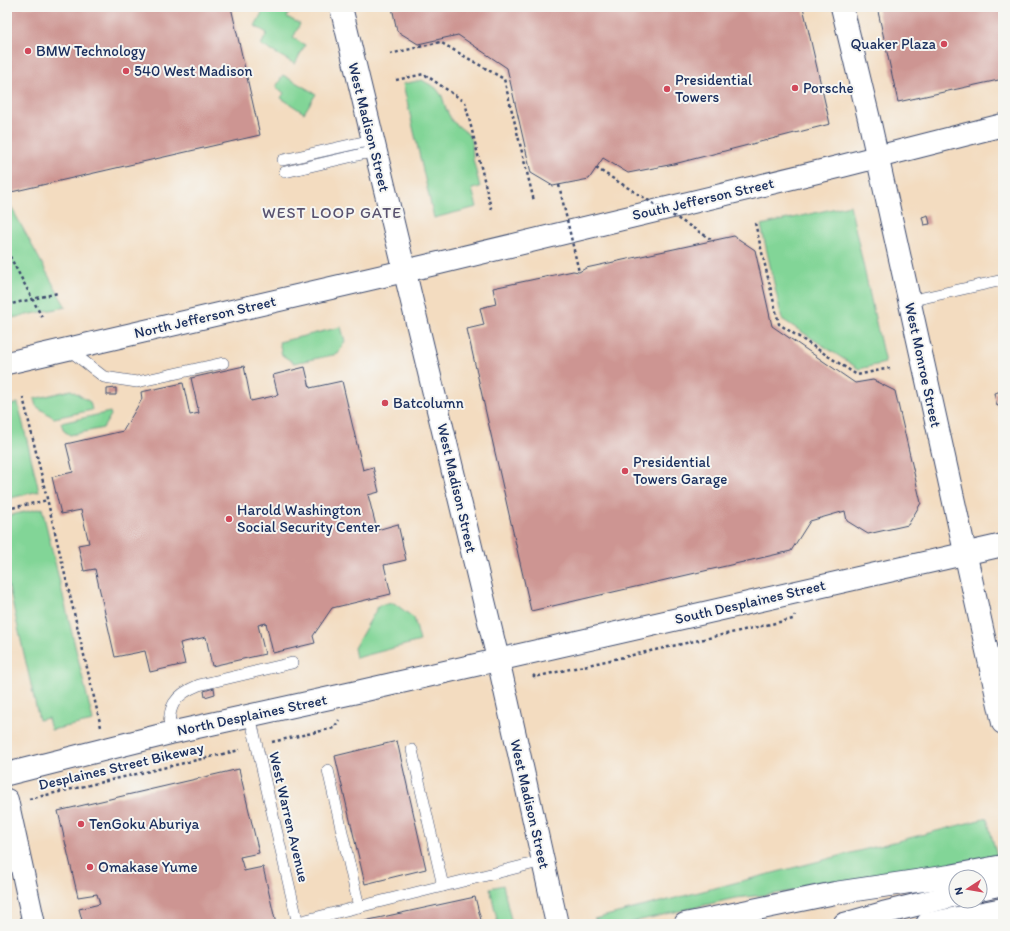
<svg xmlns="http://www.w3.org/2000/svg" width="1010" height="931" font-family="Itim,sans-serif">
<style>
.green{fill:#82d597;stroke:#4e827a}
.building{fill:#cd9592}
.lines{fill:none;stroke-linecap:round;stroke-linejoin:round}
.service-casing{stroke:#3b496d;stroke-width:12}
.secondary-casing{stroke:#3b496d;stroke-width:24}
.motorway-casing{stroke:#3b496d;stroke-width:24}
.path{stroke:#3b496d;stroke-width:2.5;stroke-dasharray:3 3;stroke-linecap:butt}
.service{stroke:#fff;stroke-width:11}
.secondary{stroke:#fff;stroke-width:22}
.motorway{stroke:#fff;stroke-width:22}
.path-bridge{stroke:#3b496d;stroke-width:2.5;stroke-dasharray:3 3;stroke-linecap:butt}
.poi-dot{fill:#d1495b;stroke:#f6f6f2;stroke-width:1.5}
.labels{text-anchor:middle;stroke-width:4;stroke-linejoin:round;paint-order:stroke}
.poi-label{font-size:15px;fill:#1b2f5e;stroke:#f6f6f2;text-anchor:start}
.street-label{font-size:15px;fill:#1b2f5e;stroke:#f6f6f2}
.neighbourhood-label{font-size:16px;letter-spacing:1px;fill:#595370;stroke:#f6f6f2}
</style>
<rect width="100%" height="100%" fill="#f6f6f2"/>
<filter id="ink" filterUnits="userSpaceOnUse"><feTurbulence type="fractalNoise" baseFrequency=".025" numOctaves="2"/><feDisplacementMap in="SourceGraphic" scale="8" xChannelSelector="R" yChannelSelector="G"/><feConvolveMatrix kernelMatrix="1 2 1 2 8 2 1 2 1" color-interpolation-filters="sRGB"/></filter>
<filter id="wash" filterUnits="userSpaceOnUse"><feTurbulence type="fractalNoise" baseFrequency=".012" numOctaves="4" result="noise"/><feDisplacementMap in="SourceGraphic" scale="16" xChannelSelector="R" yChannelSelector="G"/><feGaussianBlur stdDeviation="0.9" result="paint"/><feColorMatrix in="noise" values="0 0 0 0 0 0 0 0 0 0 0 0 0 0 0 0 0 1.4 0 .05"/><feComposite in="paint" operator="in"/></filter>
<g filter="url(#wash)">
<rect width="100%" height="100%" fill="#f3dcc0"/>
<!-- green -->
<g class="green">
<polygon points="265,7 292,7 287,17 300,24 293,38 305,45 295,64 261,45 267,33 255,26"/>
<polygon points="283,75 316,94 304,113 281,98 284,93 276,87"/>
<polygon points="422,80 436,88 442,96 446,109 452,121 467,133 472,141 473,159 480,187 472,189 477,207 434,218 403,84"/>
<polygon points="7,199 60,297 66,307 7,319"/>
<polygon points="850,205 885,363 859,369 782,319 761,225"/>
<polygon points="341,327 345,341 338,354 294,363 282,355 279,342"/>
<polygon points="71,390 90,402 92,410 54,418 36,406 34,399"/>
<polygon points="18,403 39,491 7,499 7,406"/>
<polygon points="110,412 111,415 103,428 70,435 64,431 61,423"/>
<polygon points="42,508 93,721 51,730 48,718 39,720 7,579 7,516"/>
<polygon points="394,603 414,618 420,641 356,658 354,648 379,605"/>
<polygon points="987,818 997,857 775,894 735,898 624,924 602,924 594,919"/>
<polygon points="503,885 512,924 498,924 490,888"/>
</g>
<g id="blocks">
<!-- building -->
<g class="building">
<polygon points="7,7 231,7 260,135 7,193"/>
<polygon points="392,7 803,7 830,124 674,164 628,173 603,158 589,179 553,186 531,173 507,68 458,35 418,44 397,31"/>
<polygon points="877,7 1003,7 1003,79 898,102"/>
<polygon points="928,215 930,224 924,225 922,217"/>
<polygon points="734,236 755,250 772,326 855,383 873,380 895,391 921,503 908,525 868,534 847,521 845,511 810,521 791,551 531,611 467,329 484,325 480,308 496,304 493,288 573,271 579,272 586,268"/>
<polygon points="244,366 251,401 278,395 273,375 305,367 310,388 342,381 363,470 373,467 379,492 368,495 377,530 398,524 406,560 384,565 391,594 332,608 313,636 315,643 273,653 266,623 258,625 265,654 212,666 206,637 180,643 185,664 150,672 145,651 115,657 95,569 84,571 78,545 89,543 81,510 61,514 52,477 73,472 66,444 123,431 142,399 141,392 183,383 190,415 199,413 191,378"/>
<polygon points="116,388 116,395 107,395 107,389"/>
<polygon points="1002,391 1003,404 997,406 994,393"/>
<polygon points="214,688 215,694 205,697 204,691"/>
<polygon points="397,741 426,869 365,884 335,756"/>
<polygon points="239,769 259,853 240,857 242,863 244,871 263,867 276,924 83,924 79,909 100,904 97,894 78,897 58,811"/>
<polygon points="475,897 482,924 355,924 355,923"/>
</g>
</g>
</g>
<g filter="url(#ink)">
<use href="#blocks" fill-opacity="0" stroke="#3b496d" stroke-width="1"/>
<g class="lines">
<!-- service casing -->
<g class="service-casing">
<g id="service">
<polyline points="283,160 372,140"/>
<polyline points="285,172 375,151"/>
<polyline points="909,301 1003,280"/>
<polyline points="68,349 104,377 137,382 223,363"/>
<polyline points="250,716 298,924"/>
<path d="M170,733C167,707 174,695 199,685L292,663"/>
<polyline points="412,750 443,886"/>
<polyline points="328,770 359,907"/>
<polyline points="298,922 543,861"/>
</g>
</g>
<!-- secondary casing -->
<g class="secondary-casing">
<g id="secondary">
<polyline points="341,7 498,659 557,924"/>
<polyline points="842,7 869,119 1003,723"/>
<polyline points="7,363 439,263 842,166 1003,125"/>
<polyline points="7,774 170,733 357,692 1003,545"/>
<polyline points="7,800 34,924"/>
</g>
</g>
<!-- motorway casing -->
<g class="motorway-casing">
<g id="motorway">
<polyline points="980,889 1003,884"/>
<polyline points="685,924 835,893 950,876 1003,866"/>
<polyline points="844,924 883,913 956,895"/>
<polyline points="927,924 1003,909"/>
</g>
</g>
<!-- path -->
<g class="path">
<polyline points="390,54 440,42 504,79 534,201"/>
<polyline points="396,80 424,74 465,102 492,212"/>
<polyline points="755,223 779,324 857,375 890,368"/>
<polyline points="7,251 43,319"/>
<polyline points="7,305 58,293"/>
<polyline points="23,397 101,727"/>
<polyline points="7,509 48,500"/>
<polyline points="533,675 535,677 539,676 793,619 795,615"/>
<polyline points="272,742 334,728 339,720"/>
<polyline points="29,799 240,750"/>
</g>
<!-- service -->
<use href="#service" class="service"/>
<!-- secondary -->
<use href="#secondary" class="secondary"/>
<!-- motorway -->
<use href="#motorway" class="motorway"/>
<!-- path-bridge -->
<g class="path-bridge">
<polyline points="596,168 714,241"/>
<polyline points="559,185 579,272"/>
</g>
</g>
</g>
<!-- markers -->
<g class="poi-dot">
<circle cx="944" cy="44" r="4"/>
<circle cx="28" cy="51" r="4"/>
<circle cx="126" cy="71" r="4"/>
<circle cx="795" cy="88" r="4"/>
<circle cx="667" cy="89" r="4"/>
<circle cx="385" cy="403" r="4"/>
<circle cx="625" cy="471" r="4"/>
<circle cx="229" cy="519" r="4"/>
<circle cx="81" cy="824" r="4"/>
<circle cx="90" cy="867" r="4"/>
</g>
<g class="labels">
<!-- poi labels -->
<g class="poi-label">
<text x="936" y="49" text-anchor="end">Quaker Plaza</text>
<text x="36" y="56">BMW Technology</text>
<text x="134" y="76">540 West Madison</text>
<text x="675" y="85">Presidential<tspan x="675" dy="17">Towers</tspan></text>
<text x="803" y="93">Porsche</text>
<text x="393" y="408">Batcolumn</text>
<text x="633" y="467">Presidential<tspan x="633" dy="17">Towers Garage</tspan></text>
<text x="237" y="515">Harold Washington<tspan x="237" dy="17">Social Security Center</tspan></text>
<text x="89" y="829">TenGoku Aburiya</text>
<text x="98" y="872">Omakase Yume</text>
</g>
<!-- street labels -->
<g class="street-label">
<text transform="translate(369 127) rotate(76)" y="5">West Madison Street</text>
<text transform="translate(703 199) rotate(-13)" y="5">South Jefferson Street</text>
<text transform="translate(205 317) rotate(-13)" y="5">North Jefferson Street</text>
<text transform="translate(923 365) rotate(78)" y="5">West Monroe Street</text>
<text transform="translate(457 488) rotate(77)" y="5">West Madison Street</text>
<text transform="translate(750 602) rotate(-13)" y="5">South Desplaines Street</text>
<text transform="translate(252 715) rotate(-12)" y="5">North Desplaines Street</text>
<text transform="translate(121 766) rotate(-13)" y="5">Desplaines Street Bikeway</text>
<text transform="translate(530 804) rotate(77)" y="5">West Madison Street</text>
<text transform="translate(289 817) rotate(77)" y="5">West Warren Avenue</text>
</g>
<!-- neighbourhood labels -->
<g class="neighbourhood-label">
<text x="332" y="218">WEST LOOP GATE</text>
</g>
</g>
<!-- margin -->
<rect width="1010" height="931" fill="none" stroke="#f6f6f2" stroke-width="24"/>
<!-- north arrow -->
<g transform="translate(968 889) rotate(258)"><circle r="19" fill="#f6f6f2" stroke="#9ea6b7"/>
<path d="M0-3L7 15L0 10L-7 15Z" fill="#d1495b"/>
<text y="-6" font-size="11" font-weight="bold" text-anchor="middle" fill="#1b2f5e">N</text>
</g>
</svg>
